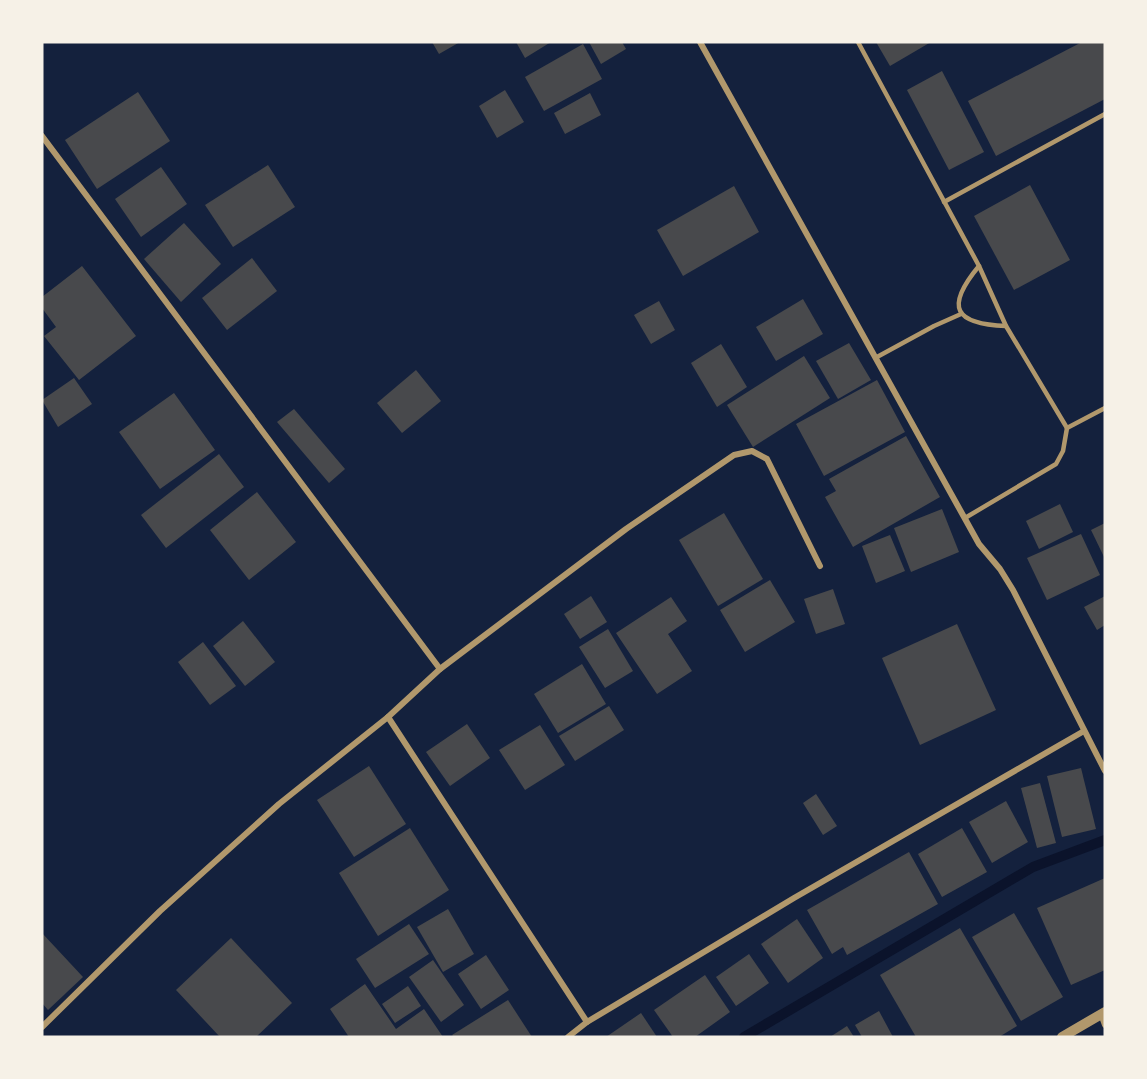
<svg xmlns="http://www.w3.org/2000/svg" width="1147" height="1079" font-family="'PT Sans Narrow',sans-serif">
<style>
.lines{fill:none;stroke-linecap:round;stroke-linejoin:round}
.stream{stroke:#0b132b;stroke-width:10}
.building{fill:#48494c}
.service{stroke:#b1986c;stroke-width:4.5}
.minor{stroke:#b1986c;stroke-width:6}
.tertiary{stroke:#b1986c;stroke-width:10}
</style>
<rect width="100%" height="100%" fill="#14213d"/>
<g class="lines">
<!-- stream -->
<polyline class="stream" points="744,1037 1033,867 1105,840"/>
</g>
<!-- building -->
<g class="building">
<polygon points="432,42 460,42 439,54"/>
<polygon points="516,42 551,42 525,58"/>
<polygon points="589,42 622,42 626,49 601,64"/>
<polygon points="876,42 931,42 890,66"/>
<polygon points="1082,42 1105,42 1105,99 996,156 968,101"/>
<polygon points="583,44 602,79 544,111 525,77"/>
<polygon points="942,71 984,152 949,170 907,90"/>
<polygon points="505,90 524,122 497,138 479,106"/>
<polygon points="138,92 170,141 97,189 65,140"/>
<polygon points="590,93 601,115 565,134 554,113"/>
<polygon points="268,165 295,207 233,247 205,205"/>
<polygon points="161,167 187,204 141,237 115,199"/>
<polygon points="1030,185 1070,260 1014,290 974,216"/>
<polygon points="734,186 759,232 683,276 657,230"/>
<polygon points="184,223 221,264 181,302 144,259"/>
<polygon points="252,258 277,291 227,330 202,298"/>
<polygon points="82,266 136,336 79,380 44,336 56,327 42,308 42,297"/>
<polygon points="803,299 823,334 776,361 756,327"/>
<polygon points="659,301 675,330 651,344 634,315"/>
<polygon points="849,343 871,380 838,399 816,361"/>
<polygon points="721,344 747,387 717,407 691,363"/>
<polygon points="804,356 830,398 753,447 727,405"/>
<polygon points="416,370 441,401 402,433 377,403"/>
<polygon points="74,378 92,404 58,427 42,400"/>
<polygon points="877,380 905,432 824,476 796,424"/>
<polygon points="174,393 215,450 160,489 119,432"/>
<polygon points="294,409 345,469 329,483 277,422"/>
<polygon points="906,436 940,497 853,547 825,497 836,491 829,479"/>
<polygon points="219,454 244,487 166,548 141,515"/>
<polygon points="257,492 296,542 249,580 210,530"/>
<polygon points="1060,504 1073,532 1039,549 1026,521"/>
<polygon points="942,509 959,552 911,572 894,528"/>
<polygon points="724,513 763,579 718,606 679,540"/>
<polygon points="1105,523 1105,559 1091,530"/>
<polygon points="1081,534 1100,575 1047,600 1027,558"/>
<polygon points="890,535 905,571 876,583 862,546"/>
<polygon points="770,580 795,622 745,652 720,610"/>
<polygon points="833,589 845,624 816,634 804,599"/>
<polygon points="591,596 607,622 580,639 564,614"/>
<polygon points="1105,596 1105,625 1097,630 1084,607"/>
<polygon points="671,597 687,621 668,634 692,671 657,694 616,633"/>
<polygon points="243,621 275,662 245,686 213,646"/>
<polygon points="957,624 996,710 920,745 882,658"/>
<polygon points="608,629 633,671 605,688 579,647"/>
<polygon points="203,642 236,686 210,705 178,662"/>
<polygon points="582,664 606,704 558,733 534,694"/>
<polygon points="609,706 624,730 575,761 559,736"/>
<polygon points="467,724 490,758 450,786 426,752"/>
<polygon points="540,725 565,765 525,790 499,750"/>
<polygon points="369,766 406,824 354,857 317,800"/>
<polygon points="1081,768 1096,829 1062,837 1047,776"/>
<polygon points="1040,783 1056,843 1037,848 1021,788"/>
<polygon points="816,794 837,826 823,835 803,803"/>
<polygon points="1006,801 1028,842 992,863 969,822"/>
<polygon points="410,828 449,890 378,936 339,873"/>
<polygon points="962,828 987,872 942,897 918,854"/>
<polygon points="909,852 938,904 847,955 843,947 832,954 807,910"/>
<polygon points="1105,878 1105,970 1071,985 1037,908"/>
<polygon points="448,909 474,954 443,972 417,927"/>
<polygon points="1014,913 1063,997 1021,1021 972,937"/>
<polygon points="797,919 823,958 788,983 761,944"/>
<polygon points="409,924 429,954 375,988 356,959"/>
<polygon points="960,928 1017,1026 999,1037 916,1037 880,975"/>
<polygon points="42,933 83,977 48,1010 42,1003"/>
<polygon points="231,938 292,1003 256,1037 220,1037 176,990"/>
<polygon points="749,954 769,983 736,1006 716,977"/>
<polygon points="486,955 509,990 481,1009 458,974"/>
<polygon points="433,960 464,1005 441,1022 409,977"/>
<polygon points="705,975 730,1012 695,1037 673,1037 654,1010"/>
<polygon points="365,984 396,1029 424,1009 443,1037 349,1037 330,1009"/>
<polygon points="408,986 421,1006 395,1023 382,1004"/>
<polygon points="508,1000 532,1037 454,1037 452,1035"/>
<polygon points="879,1011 893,1037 862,1037 855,1025"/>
<polygon points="641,1013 657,1037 606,1037"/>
<polygon points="847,1026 854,1037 830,1037"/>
</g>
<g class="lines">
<!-- service -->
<g class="service">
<polyline points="858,42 979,266 1006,326 1067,428"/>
<polyline points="944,202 1105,114"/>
<path d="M979,266C944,308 955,324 1006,326"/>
<polyline points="877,357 934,326 961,314"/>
<polyline points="965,518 1056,464 1063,451 1067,428 1105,408"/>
</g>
<!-- minor -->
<g class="minor">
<polyline points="700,42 979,544 1000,569 1013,590 1105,771"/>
<polyline points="42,136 440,669"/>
<polyline points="388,717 587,1022"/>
<polyline points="1101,1014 1105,1025"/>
<polyline points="42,1027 160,911 279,804 388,717 440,669 626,529 734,455 752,451 767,459 820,566"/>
<polyline points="568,1037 587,1022 794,898 1084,731"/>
</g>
<!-- tertiary -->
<polyline class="tertiary" points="1062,1037 1105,1012"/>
</g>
<!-- border -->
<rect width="1147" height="1079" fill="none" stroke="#f6f1e7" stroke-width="87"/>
</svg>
